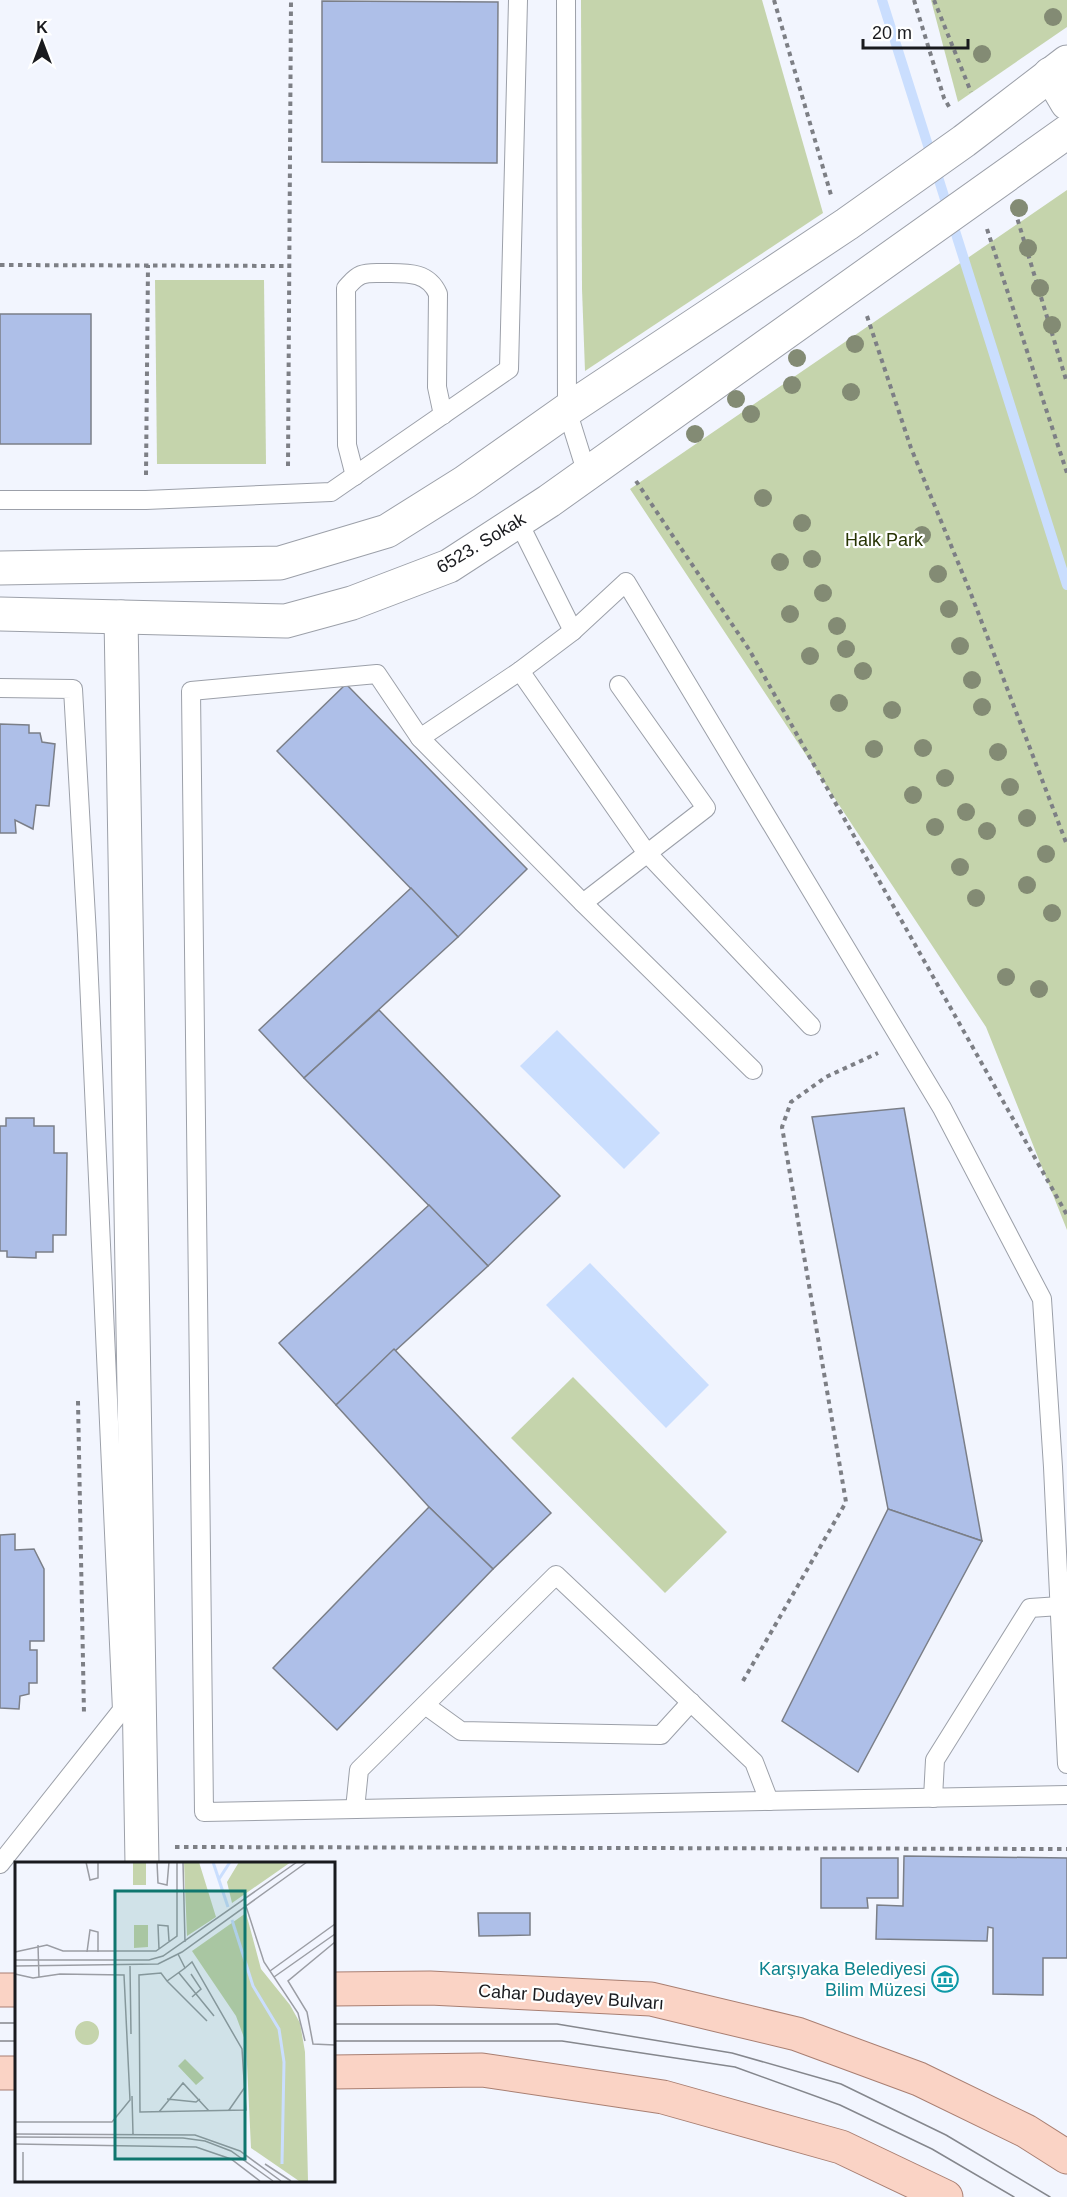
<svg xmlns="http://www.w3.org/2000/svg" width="1067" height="2197" font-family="Arial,sans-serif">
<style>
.green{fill:#c5d4ac}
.water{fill:#cadefe}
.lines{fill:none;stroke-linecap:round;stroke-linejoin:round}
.stream{stroke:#cadefe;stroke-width:10}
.building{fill:#aebfe8;stroke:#7b7f88;stroke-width:1.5}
.lane-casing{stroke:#9ca0a9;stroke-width:20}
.street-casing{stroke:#9ca0a9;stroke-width:35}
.primary-casing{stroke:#a97f72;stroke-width:35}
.path{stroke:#7d7f85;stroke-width:4;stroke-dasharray:4.5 4.5;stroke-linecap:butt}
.lane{stroke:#fff;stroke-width:18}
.street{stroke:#fff;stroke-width:33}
.primary{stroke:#fad3c5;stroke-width:33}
.tram{stroke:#85878d;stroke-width:1.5}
.tree{fill:#838b74}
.labels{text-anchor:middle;stroke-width:4.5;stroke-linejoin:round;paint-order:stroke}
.park-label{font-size:18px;fill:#283504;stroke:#fff}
.street-label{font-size:18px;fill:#191a1e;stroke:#fff}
.culture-label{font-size:18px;fill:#0d838f;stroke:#fff;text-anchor:end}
.inset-river{fill:none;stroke:#cadefe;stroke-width:3}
.inset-road{fill:none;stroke:#9b9da4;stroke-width:1.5}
.view{fill:#0f766e;fill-opacity:0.15;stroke:#0f766e;stroke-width:3}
.inset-edge{fill:none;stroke:#191a1e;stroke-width:3}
</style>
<rect width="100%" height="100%" fill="#f2f5fe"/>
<!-- green -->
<g class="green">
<polygon points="581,0 762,0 823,213 585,371 582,289"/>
<polygon points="931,0 1067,0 1067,27 958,102"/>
<polygon points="1067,190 1067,1230 986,1027 630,489"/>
<polygon points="155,280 264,280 266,464 157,464"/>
<polygon points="573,1377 727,1532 665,1593 511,1438"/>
</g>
<!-- water -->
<g class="water">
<polygon points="557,1030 660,1133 624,1169 520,1066"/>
<polygon points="590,1263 709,1385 666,1428 546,1305"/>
</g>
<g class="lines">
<!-- stream -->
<polyline class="stream" points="882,0 1067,585"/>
</g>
<!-- building -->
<g class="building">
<polygon points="322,1 498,2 497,163 322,162"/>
<rect x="0" y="314" width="91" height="130"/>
<polygon points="346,684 527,869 458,937 277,751"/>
<polygon points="0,724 29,725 29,733 40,733 42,742 55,744 49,806 36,805 33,829 15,820 16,833 0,833"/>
<polygon points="411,888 458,937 304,1078 259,1030"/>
<polygon points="379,1010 560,1196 488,1266 304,1078"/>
<polygon points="904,1108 982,1541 888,1509 812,1117"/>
<polygon points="6,1118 34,1118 34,1126 54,1126 54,1153 67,1153 66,1235 53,1235 53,1252 36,1252 36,1258 7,1257 7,1251 0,1251 0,1126 6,1126"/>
<polygon points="429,1205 488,1266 336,1405 279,1343"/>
<polygon points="394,1349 551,1513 493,1569 429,1507 336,1405"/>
<polygon points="429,1507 493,1569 337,1730 273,1668"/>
<polygon points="888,1509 982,1541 858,1772 782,1721"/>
<polygon points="15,1534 15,1550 34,1549 44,1569 44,1641 30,1641 30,1650 37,1650 37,1683 29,1683 29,1694 20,1696 19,1709 0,1708 0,1535"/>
<polygon points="904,1856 1067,1858 1067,1958 1043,1958 1043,1995 993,1994 993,1928 988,1927 987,1941 876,1939 877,1905 903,1906"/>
<polygon points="821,1858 898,1858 898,1898 867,1898 868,1908 821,1908"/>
<polygon points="478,1913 530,1913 530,1935 479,1936"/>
</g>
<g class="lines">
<!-- lane casing -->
<g class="lane-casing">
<g id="lane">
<polyline points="566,0 567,410 587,474"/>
<path d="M355,476L347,445L346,288C351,283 354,278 361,275C368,272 377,273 384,273C406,273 428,271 438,294L437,387L443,415"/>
<polyline points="0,500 146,500 331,492 509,369 518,0"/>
<polyline points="518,521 573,631"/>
<polyline points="520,671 646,852 811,1026"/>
<polyline points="0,688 73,689 87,935 122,1710 0,1864"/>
<polyline points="420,738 583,903 753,1070"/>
<polyline points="583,903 706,808 619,685"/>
<polyline points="425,1705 461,1731 661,1735 691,1702"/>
<polyline points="1067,1764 1053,1467 1042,1299 942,1108 626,582 573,631 520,671 420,738 377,674 191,691 204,1812 1067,1795"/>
<polyline points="933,1798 935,1760 1030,1608 1060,1606"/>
<polyline points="355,1809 359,1770 556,1575 754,1762 769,1801"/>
</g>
</g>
<!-- street casing -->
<g class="street-casing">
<g id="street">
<polyline points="1050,74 1067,103"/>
<polyline points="0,568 280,563 387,531 465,482 567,410 847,224 964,141 1067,62"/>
<polyline points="0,614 286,621 352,603 449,566 549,501 1067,132"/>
<polyline points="121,617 142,1864"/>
</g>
</g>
<!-- primary casing -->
<g class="primary-casing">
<g id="primary">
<polyline points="333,1989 430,1988 651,1999 797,2034 919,2079 1026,2131 1067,2157"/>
<polyline points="0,1990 16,1990"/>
<polyline points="333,2072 482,2070 663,2097 841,2147 946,2197"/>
<polyline points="0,2073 16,2073"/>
</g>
</g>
<!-- path -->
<g class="path">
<polyline points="774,0 831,195"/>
<polyline points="914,0 944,98 951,110"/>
<polyline points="934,0 971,92"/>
<polyline points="1015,211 1067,383"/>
<polyline points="987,229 1067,473"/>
<polyline points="0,265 289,266"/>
<polyline points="867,316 911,448 971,594 1067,845"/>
<polyline points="288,466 291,0"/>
<polyline points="146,475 148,265"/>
<polyline points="636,481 750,651 1067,1215"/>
<polyline points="78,1401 84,1714"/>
<polyline points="743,1681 846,1502 782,1127 791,1102 826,1077 878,1053"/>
<polyline points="175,1847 1067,1849"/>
</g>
<!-- lane -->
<use href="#lane" class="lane"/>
<!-- street -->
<use href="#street" class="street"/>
<!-- primary -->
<use href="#primary" class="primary"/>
<!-- tram -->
<g class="tram">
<polyline points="0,2023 16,2023"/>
<polyline points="333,2024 557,2024 732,2053 841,2084 946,2135 1050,2197"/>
<polyline points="0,2041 16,2041"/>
<polyline points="333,2041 562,2041 735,2067 840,2105 932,2149 1014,2197"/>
</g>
</g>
<!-- trees -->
<g class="tree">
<circle cx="1053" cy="17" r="9"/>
<circle cx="982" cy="54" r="9"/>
<circle cx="1019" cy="208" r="9"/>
<circle cx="1028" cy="248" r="9"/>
<circle cx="1040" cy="288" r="9"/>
<circle cx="1052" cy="325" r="9"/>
<circle cx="855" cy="344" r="9"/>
<circle cx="797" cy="358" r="9"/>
<circle cx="792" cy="385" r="9"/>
<circle cx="851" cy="392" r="9"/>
<circle cx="736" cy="399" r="9"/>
<circle cx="751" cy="414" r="9"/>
<circle cx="695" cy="434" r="9"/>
<circle cx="763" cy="498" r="9"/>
<circle cx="802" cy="523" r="9"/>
<circle cx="922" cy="535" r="9"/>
<circle cx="812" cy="559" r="9"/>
<circle cx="780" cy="562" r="9"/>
<circle cx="938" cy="574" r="9"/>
<circle cx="823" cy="593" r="9"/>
<circle cx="949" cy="609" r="9"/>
<circle cx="790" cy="614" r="9"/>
<circle cx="837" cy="626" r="9"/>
<circle cx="960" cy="646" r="9"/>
<circle cx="846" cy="649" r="9"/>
<circle cx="810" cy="656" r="9"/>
<circle cx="863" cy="671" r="9"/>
<circle cx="972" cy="680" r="9"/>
<circle cx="839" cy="703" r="9"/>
<circle cx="982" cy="707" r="9"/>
<circle cx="892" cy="710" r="9"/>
<circle cx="923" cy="748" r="9"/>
<circle cx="874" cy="749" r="9"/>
<circle cx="998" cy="752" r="9"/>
<circle cx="945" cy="778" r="9"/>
<circle cx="1010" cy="787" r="9"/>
<circle cx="913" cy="795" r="9"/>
<circle cx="966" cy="812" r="9"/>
<circle cx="1027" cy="818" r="9"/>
<circle cx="935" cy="827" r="9"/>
<circle cx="987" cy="831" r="9"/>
<circle cx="1046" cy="854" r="9"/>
<circle cx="960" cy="867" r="9"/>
<circle cx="1027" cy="885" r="9"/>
<circle cx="976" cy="898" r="9"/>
<circle cx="1052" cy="913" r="9"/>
<circle cx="1006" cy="977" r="9"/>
<circle cx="1039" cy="989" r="9"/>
</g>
<!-- icons -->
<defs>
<g id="museum-ring" transform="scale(1.35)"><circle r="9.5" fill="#fff" stroke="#0f9aa8" stroke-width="1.5"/><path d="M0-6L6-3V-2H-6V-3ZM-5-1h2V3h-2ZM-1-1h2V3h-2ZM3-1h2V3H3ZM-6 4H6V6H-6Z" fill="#0f9aa8"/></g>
</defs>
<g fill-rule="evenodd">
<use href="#museum-ring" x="945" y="1979"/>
</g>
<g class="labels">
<!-- park labels -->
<g class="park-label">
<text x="884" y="546">Halk Park</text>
</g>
<!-- street labels -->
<g class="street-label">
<text transform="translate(481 543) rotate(-31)" y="6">6523. Sokak</text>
<text transform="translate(571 1997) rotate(4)" y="6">Cahar Dudayev Bulvarı</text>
</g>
<!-- culture labels -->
<g class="culture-label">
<text x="926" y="1975">Karşıyaka Belediyesi<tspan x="926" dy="21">Bilim Müzesi</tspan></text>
</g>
</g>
<!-- overview -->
<g transform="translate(15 1862)">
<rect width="320" height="320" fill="#f2f5fe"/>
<path d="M118,0H131V23H118ZM169,0H184L201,55L172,74ZM224,0H276L217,41L212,20ZM231,51L246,107L275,143L285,161L290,190L293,319H284L236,286L231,181L221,154L177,89ZM119,63H133V85L119,86ZM60 171a12 12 0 1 1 24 0a12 12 0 1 1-24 0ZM170,197L189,216L181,223L163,204Z" fill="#c5d4ac"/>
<path class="inset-river" d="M198,0L213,45M204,17L215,0M217,58L238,124L264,167L269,200L267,302"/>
<path class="inset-road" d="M71,0L75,18L83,16V0M142,0L143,21L152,23L154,0M168,0L170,80M230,41L249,100L283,151L290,179M320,80L273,119L292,150L298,182L320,183M23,83L24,116M144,87L143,63L153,64L154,79M0,90L32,83L48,89H141L162,74V0M72,90L75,68L83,70V90M163,92L170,106L152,119L146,111L124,113L125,250L231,248L227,187L177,100L170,106M0,98H134L148,94L282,0M0,104L143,102L167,90L292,0M115,104L116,172M255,109L320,62M164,111L199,154M0,112L18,116L45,112L109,113L115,238L97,260H0M176,112L186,127L177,135M259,115L320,72M152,119L192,159M117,234L118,272M152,237L181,240L185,237M214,248L230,225M144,250L168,221L194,249M0,272L180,273L225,289L266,319M0,275L168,276L190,279L216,289L258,319M0,282L181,285L216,297L245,319M8,290V319M250,302L276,319"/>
<path class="view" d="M100,29H230V297H100Z"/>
<rect width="320" height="320" class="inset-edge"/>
</g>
<!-- north arrow -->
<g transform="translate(42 42)" stroke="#ffffff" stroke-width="4.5" paint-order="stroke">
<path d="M0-4.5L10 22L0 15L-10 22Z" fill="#191a1e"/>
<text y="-9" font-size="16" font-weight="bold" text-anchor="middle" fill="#191a1e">K</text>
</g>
<!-- scale -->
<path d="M863 39v9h105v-9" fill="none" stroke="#191a1e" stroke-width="3"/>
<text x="872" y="39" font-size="18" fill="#191a1e" stroke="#ffffff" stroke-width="4.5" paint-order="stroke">20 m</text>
</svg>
